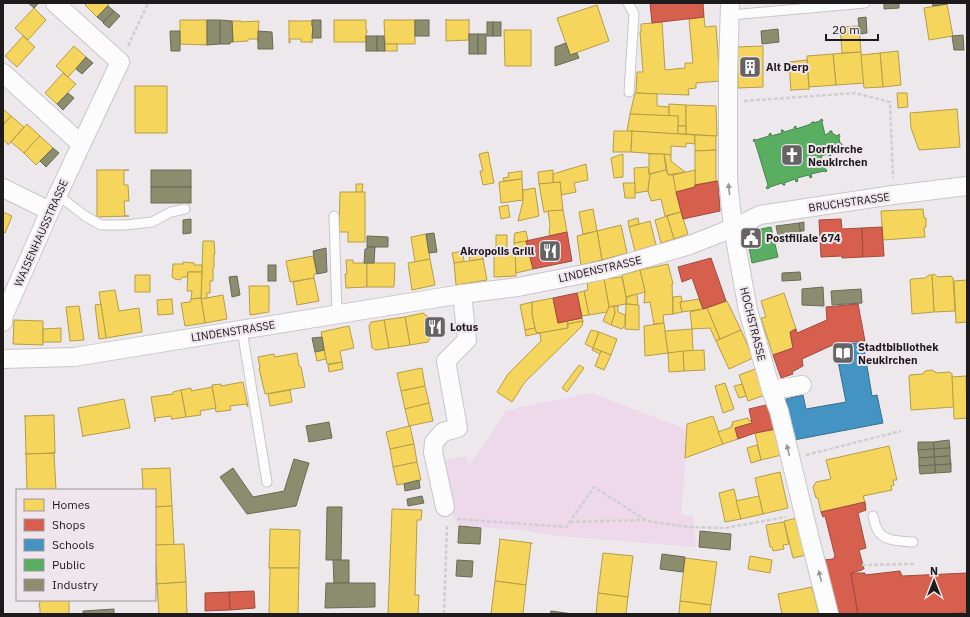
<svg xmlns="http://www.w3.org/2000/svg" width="970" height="617" font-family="'IBM Plex Sans',sans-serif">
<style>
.green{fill:#edd9e9}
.homes{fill:#f6d55c;stroke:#b59d49}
.shops{fill:#d6604d;stroke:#9f4b3f}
.schools{fill:#4393c3;stroke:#386f91}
.public{fill:#5aae61;stroke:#48824d}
.industry{fill:#8c8c6e;stroke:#6b6a56}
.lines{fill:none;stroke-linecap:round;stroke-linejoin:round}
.lane-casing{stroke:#c9c6c9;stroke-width:11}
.street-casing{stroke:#c9c6c9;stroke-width:20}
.path{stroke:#d0cfd0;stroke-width:2.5;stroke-dasharray:4 2;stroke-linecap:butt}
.lane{stroke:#fcfcfc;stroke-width:9}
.street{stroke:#fcfcfc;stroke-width:18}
.oneway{fill:#989798}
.labels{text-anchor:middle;stroke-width:4;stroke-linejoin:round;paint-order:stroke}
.poi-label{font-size:11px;font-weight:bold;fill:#1e1b1d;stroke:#efe6ed;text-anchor:start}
.street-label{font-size:11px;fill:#1e1b1d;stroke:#efe6ed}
</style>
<rect width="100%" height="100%" fill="#ede8ec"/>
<!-- green -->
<polygon class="green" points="591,393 688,430 681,515 693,516 696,547 560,536 520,530 458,526 451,512 439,462 466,456 469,466 507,410"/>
<!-- homes -->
<g class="homes">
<polygon points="87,3 110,3 97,17 85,5"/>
<polygon points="947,4 953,36 929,40 924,8"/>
<polygon points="597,5 609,41 570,55 557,18"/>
<polygon points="34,8 46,20 28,40 15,28"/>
<polygon points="704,17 705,27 716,26 720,81 696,83 696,88 688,89 689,95 636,93 637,72 643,72 640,32 641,32 641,24 662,22 665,70 685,68 685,63 693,63 689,19"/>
<polygon points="446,19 446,20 469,20 469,19 469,40 446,41"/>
<polygon points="180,20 207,20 207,45 180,44"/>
<polygon points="289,20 290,21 311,21 312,20 312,26 313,26 312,43 311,42 301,42 301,39 290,39 290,43 289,43"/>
<polygon points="334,20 366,20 366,30 367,30 367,33 366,33 366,42 334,42"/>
<polygon points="384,20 415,20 415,44 385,44"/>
<polygon points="232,21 241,21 241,22 259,21 258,42 257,39 248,39 248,41 233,42"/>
<polygon points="859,26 861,52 842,53 840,27"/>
<polygon points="504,30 531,30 531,66 505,66"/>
<polygon points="23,36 35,47 17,67 5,56"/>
<rect x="385" y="44" width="12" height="7"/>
<polygon points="74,46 86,57 68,77 56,66"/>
<polygon points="763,46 763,87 738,88 737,47"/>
<polygon points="898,51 901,85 883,87 880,53"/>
<polygon points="861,52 864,83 836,85 833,54"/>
<polygon points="880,53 883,87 864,88 861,55"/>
<polygon points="833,54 836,85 809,87 807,56"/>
<polygon points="807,60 809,90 808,89 792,90 791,91 789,62"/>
<polygon points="63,73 76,84 57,104 45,93"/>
<polygon points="134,86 167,86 167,133 135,133 135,87"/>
<polygon points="635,93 657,94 657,106 669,107 669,116 630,114"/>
<polygon points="897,93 907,93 908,107 898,108"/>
<polygon points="669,104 686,105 686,126 678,126 678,116 669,116"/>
<polygon points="686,105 716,106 717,136 686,134"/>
<polygon points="3,109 11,116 3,125"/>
<polygon points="957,109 960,147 919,150 911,128 910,113"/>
<polygon points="630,114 678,116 678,134 627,131"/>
<polygon points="11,116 24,127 8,145 8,144 3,140 3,125"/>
<polygon points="27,124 40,136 24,153 11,142"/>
<rect x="678" y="126" width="8" height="8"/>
<polygon points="614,131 632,131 631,152 613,152"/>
<polygon points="632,131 695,135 695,144 686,143 686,147 671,146 671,155 631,152"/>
<polygon points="695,135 716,136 716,150 695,151"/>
<polygon points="40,136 53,148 36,165 24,153"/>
<polygon points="716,150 716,181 695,185 695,151"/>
<polygon points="488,152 494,183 483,185 480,171 483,171 479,154"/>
<polygon points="623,154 623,177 614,178 611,158"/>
<polygon points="649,154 664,154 666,170 649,174"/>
<polygon points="664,154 671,155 671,161 685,172 668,175"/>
<polygon points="586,164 588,180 574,183 576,192 561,195 560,182 553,183 553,174"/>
<polygon points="648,167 649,174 650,174 648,191 635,193 634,168"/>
<polygon points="96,170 129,170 124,170 124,185 128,185 129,201 124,201 125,216 129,216 96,217 97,216 97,171"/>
<polygon points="553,170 553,183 539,184 538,172"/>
<polygon points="666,170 668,175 673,175 681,212 665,216 661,199 651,201 648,191 650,174"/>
<polygon points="695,170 695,187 676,192 673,175"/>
<polygon points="522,171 522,179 504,181 503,178 509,177 508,173"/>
<polygon points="522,179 523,200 501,203 499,182"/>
<polygon points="560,182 563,210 544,212 539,184"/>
<polygon points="623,183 635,183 635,198 625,198"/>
<polygon points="356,184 363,184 362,192 356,193"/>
<polygon points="535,188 539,216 518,221 523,201 523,190"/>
<polygon points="340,192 365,192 365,242 348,242 348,232 339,232"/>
<polygon points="508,205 510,217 501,219 499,207"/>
<polygon points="593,209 597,231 583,234 579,212"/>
<polygon points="923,209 924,218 926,218 926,227 924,227 925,237 883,240 881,211"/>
<polygon points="563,210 567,232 550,236 549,232 550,225 548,211"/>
<polygon points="3,212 12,216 5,233 3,232"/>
<polygon points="681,212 688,234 674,239 667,216"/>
<polygon points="667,216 674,239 661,243 655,220"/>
<polygon points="638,218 639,224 629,227 628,221"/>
<polygon points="650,221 656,245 635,251 629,227"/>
<polygon points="621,225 627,253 602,260 597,231"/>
<polygon points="526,231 528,241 514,243 514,239 515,233"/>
<polygon points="597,231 602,260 581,265 577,236"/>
<polygon points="426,234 430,259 415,262 411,237"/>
<polygon points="496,235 507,235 507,253 496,254"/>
<polygon points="203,241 214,241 215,254 214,254 214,268 213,268 213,281 210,281 210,293 207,293 207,298 201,299"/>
<polygon points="526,241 533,269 516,273 514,243"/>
<polygon points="482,248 483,259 470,261 468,251"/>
<polygon points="463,251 464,262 454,263 452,253"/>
<polygon points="515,252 516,276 494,277 494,254"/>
<polygon points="313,256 317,274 314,274 314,278 290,282 286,261"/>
<polygon points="430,259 435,285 412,290 408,263"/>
<polygon points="483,259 487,280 456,285 454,263"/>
<polygon points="346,260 353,260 353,263 367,263 367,287 346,288 345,274 347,274"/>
<polygon points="183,262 194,263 194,265 202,265 202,272 188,272 187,277 183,277 180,280 175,279 172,277 173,264 183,264"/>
<polygon points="367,263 395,263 394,287 367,287"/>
<polygon points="668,264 673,284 672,284 673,314 663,315 664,323 654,324 650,302 644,303 645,292 640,270"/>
<polygon points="640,270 645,292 626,297 622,275"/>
<polygon points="188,272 202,272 201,298 191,299 192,291 187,291"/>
<polygon points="934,274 938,277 951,276 953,278 955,311 934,312 932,275"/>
<rect x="135" y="275" width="15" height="17"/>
<polygon points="929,275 932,275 934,312 912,314 910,280 912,279 925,278"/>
<polygon points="622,277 626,297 626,304 609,307 604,279"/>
<polygon points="314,278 319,301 297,305 293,282"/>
<polygon points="604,279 609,307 607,312 589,315 584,291 588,290 587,283"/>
<polygon points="967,280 967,322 956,323 954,281"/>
<polygon points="249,286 269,286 269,312 250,315"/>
<polygon points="115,290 119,311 139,308 142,332 106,338 99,292"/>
<polygon points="584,291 589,315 582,316 577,293"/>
<polygon points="784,293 796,329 790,332 793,348 773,355 761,318 766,317 761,301"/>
<polygon points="637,294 638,305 626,304 627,297"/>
<polygon points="223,295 227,319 205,323 201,299"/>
<polygon points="681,296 682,301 680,302 682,312 673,314 673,297"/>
<polygon points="201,298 205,323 185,326 181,303 190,302 191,299"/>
<polygon points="553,298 558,323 567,321 568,328 540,333 536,332 532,315 532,302"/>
<polygon points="172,299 173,314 158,315 157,300"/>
<polygon points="699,299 703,309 682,312 680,302"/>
<polygon points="727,301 741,330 720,339 707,308"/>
<polygon points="532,302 532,315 535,328 525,330 520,305"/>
<polygon points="101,304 106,338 99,339 95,305"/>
<polygon points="626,304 639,305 639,330 625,329"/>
<polygon points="79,306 84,340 70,341 66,307"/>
<polygon points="614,306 615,313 611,325 603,321 609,307"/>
<polygon points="614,306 618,306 618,312 625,315 625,325 622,329 611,325 615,313"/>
<polygon points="707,308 720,339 716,341 710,328 692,329 690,312"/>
<polygon points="423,313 427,316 430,338 428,342 410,345 405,317"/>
<polygon points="405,317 410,345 389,348 384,320"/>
<polygon points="582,318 583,321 568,324 567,321"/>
<polygon points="14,320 43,321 43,345 13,344"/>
<polygon points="384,320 389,348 376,350 372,348 369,326 371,322"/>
<polygon points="583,321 582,326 570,338 525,382 512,402 497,392 508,374 541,341 540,333 568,328 568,324"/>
<polygon points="664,323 668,353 645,356 644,326"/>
<polygon points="349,326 354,348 340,351 342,362 327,364 321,332"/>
<polygon points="61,328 61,342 43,342 43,329"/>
<polygon points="535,328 536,332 540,333 526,336 525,330"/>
<polygon points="692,329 693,351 668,353 665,331"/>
<polygon points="591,330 599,332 593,348 585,344"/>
<polygon points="741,330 753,358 729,369 716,341"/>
<polygon points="599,332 617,339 611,355 593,348"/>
<polygon points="593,348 601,351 600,354 592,350"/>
<polygon points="324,350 326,359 317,361 315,352"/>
<polygon points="704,350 705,370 684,371 683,351"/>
<polygon points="601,351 611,355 604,370 595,366"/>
<polygon points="683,351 684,371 669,372 668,353"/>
<polygon points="297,353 299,366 301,367 305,387 265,394 259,368 260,368 258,357 274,354 275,357"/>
<polygon points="342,362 343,369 329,372 328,365"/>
<polygon points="579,365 584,368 567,392 562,388"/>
<polygon points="422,368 425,386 401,391 397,373"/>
<polygon points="758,368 768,394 748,401 739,375"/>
<polygon points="932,370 937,373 950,372 952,374 954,407 911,410 909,376 910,375 923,374 925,371"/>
<polygon points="966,376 967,418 954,419 952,377"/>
<polygon points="243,382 248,407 246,404 230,406 231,410 216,412 212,385 221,384 221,386"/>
<polygon points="725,383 734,409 723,413 715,386"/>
<polygon points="742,384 746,396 739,398 734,386"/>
<polygon points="425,386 429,403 405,409 401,391"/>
<polygon points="212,387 216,408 200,411 201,415 186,417 181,390 191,388 191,391"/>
<polygon points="181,390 186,417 172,419 172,420 171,416 155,418 155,422 151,397 173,394 173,392"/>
<polygon points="290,390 292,402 270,406 268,394"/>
<polygon points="124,399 130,428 83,436 83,437 78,408"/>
<polygon points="429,403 433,421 409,426 405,409"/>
<polygon points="54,415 55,453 25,454 26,453 25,416 24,416"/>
<polygon points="713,416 723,444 685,458 687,424"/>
<polygon points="748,418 749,421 752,420 752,423 735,428 738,439 723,444 718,432 732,427 731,425 733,425 732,422"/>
<polygon points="409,426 410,426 414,444 390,449 386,432"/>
<polygon points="776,429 782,455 761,460 755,433"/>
<polygon points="414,444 417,462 393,467 390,449"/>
<polygon points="757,445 761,460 751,463 747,448"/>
<polygon points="889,446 897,480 893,480 894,485 891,486 892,490 863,496 865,502 821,512 818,498 816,498 813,487 816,482 831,479 826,460"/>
<polygon points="54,453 56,490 27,490 26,454 25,454 55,453"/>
<polygon points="417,462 421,480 397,485 393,467"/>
<polygon points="170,468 172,506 155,507 155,490 143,490 142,470 141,469"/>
<polygon points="780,472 788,508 763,514 755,478"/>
<polygon points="734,489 741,519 725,522 719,493"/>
<polygon points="759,496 763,514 741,519 736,501"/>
<polygon points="172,506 174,545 155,545 155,507"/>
<polygon points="392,509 422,510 421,520 417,520 415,595 419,595 418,614 388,614"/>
<polygon points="797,518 806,555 793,558 784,521"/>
<polygon points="784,522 789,544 783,545 784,549 773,551 772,547 770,547 766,525"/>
<polygon points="270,529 300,530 299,568 269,568"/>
<polygon points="499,539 532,543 532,544 531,543 526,585 495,581 500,540"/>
<polygon points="184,544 186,582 156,584 157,583 155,545"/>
<polygon points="603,553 633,556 628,597 598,593"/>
<polygon points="750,556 772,560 770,573 748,569"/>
<polygon points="685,558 717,562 711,605 680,601"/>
<polygon points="269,568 299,568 298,614 269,614 270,569"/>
<polygon points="495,581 526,585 523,614 491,614"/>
<polygon points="186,582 187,614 159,614 157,584 156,584"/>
<polygon points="812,587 819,614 782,614 778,594"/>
<polygon points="598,593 628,597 626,614 596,614"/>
<polygon points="40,600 69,600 69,614 40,614 40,607 39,607"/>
<polygon points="680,601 711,605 710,614 679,614"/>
</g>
<!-- shops -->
<g class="shops">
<polygon points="650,3 703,3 704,17 652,23"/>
<polygon points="718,181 720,211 683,219 676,192 695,187 695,185"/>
<polygon points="841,219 842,229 862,228 863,257 842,258 842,256 821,257 819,220"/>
<polygon points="882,227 884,256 863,257 862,228"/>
<polygon points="567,232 572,261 533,269 526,241"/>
<polygon points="711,258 726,301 703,309 692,278 682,282 678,267"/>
<polygon points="577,293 582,318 558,323 553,298"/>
<polygon points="858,304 865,341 837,343 802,359 803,366 792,372 793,374 781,378 773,355 793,348 790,332 796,329 797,333 827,320 826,307"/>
<polygon points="770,404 776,429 755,433 738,439 735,428 752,423 749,409"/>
<polygon points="865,502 866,510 858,513 866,548 859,550 864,569 862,569 862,570 851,573 858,614 838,614 824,560 833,559 835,556 825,516 823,517 821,512"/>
<polygon points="900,571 902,576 967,573 967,612 945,614 858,614 851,573 865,573 865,575"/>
<polygon points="254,591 255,608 230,610 229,592"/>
<polygon points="229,592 230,610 205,611 205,593"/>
</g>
<!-- schools -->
<polygon class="schools" points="863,342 872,396 877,395 883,423 794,440 786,399 803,395 806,409 846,402 835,346"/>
<!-- public -->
<g class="public">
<polygon points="821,119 823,120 822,122 825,135 829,133 830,131 832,131 832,133 837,136 839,134 840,136 839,138 840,143 842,144 842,146 840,145 837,151 838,152 836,154 835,152 830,153 831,156 829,156 828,154 821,156 825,169 827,170 826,172 824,171 811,174 812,177 810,178 809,175 797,178 798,181 796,182 795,179 784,183 785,185 783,185 782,183 770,187 768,189 766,188 768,185 755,142 753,141 754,139 756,140 769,136 769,134 771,133 771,136 782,133 781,130 783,130 784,132 794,129 794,127 796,126 796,129 811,124 812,122 814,122 813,123 820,121"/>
<polygon points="771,227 778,257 752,263 746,232"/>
</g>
<!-- industry -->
<g class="industry">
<polygon points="28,3 39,3 34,8"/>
<polygon points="884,3 899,3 899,8 884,9"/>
<polygon points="932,3 947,3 947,4 933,6"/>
<polygon points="108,6 114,11 103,22 97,17"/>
<polygon points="114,11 120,16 109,28 103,23"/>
<polygon points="866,17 867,33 860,34 858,18"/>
<polygon points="207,20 220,20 220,44 207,45"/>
<polygon points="220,20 232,21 233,42 230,42 230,44 220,44"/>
<polygon points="312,20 321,20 321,38 312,38 313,26 312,26"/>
<rect x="415" y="20" width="14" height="16"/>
<rect x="487" y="22" width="6" height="14"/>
<rect x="493" y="22" width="8" height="14"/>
<polygon points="778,29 779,42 762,44 761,31"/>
<polygon points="170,31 180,31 180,51 171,51"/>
<polygon points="258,31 272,32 273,49 258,49"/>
<rect x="469" y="34" width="9" height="20"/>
<rect x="478" y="34" width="8" height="20"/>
<polygon points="963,35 964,50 954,50 952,36"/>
<rect x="366" y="36" width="11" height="15"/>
<polygon points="377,36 384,36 385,51 377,51"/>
<polygon points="566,43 570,55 577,53 579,58 555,66 555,47"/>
<polygon points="86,57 93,63 82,74 76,69"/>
<polygon points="68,93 74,98 63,110 57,104"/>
<polygon points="53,148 59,153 46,167 40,161"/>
<rect x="151" y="170" width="40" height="17"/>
<rect x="151" y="187" width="40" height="16"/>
<polygon points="191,219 191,233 183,234 183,220"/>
<polygon points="804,222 804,231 800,231 799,223"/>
<polygon points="799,223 801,237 779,240 776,226"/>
<polygon points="434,233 437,252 429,253 426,234"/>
<polygon points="367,236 388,237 388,247 367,247"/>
<polygon points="367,247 375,247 374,263 364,263 365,249 367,249"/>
<polygon points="326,248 327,272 317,274 313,251"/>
<rect x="268" y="265" width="8" height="16"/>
<polygon points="800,272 801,280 782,281 782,273"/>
<polygon points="237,276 240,295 232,297 229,277"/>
<polygon points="823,287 824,306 802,305 802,289"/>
<polygon points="861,289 862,303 832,305 831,291"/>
<polygon points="322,337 324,350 315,352 312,338"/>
<polygon points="329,422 332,438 309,442 306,426"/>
<polygon points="949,440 950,448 934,449 933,442"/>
<polygon points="918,442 933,442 934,449 918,450"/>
<polygon points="950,448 950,456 934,457 934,449"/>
<polygon points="934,449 934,457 919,458 918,450"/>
<polygon points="950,456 951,464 935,465 934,457"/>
<polygon points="934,457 935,465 919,466 919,458"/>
<polygon points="294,459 309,463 296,506 247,514 220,477 233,468 253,497 284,491"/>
<polygon points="951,464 951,472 935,473 935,465"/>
<polygon points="935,465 935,473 920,474 919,466"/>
<polygon points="419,480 420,488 405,491 404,484"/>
<polygon points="422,496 424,503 408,506 407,499"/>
<polygon points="327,507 342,507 341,560 326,560"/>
<polygon points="459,526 481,528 480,544 458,543"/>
<polygon points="700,531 731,534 730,550 699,547"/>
<polygon points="662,554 685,557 683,572 660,569"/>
<polygon points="333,560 349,560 349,583 334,583"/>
<polygon points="457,560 473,561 472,577 456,576"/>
<polygon points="326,583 375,583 375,607 325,608"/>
<polygon points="114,609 114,614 83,614 83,611"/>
<polygon points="551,611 573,614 550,614"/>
</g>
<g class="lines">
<!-- lane casing -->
<g class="lane-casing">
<g id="lane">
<polyline points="628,3 634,14 629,92"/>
<polyline points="731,15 865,3"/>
<polyline points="58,195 85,216 101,225 125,225 152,222 171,212 185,209"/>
<polyline points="334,216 337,315"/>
<polyline points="242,330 267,482"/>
<path d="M873,516C874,520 875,525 877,529C883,542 901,541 913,542"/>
</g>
</g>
<!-- street casing -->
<g class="street-casing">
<g id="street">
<polyline points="730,3 728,75 728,180 733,228 748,310 771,390 779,411 808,531 829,614"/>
<polyline points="3,73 81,144"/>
<polyline points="3,188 50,211"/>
<polyline points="3,322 4,315 50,211 120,62 55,3"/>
<polyline points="3,359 74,357 462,294 518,287 604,270 690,245 733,228 760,215 893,195 967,186"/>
<polyline points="771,390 802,385"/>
<polyline points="445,507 433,452 434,442 443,432 458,428 446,361 467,340 462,294"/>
</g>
</g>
<!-- path -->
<g class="path">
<polyline points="128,46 148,3"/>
<polyline points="744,101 855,93 890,102 893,178"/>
<polyline points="806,455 901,431"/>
<polyline points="457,519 566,527 594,487 647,521 688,527 725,528 786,517"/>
<polyline points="570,522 644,520"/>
<polyline points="862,565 914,564"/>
<polyline points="444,614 447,525"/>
</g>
<!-- lane -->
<use href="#lane" class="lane"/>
<!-- street -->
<use href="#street" class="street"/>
</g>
<!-- one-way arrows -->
<defs><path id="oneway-solid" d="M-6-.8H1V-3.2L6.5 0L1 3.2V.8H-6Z"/></defs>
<g class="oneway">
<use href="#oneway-solid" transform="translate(729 189) rotate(-96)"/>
<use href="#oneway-solid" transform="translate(788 450) rotate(-103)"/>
<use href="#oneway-solid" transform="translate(820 576) rotate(-104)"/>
</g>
<!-- icons -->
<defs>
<g id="building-square" transform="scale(1.15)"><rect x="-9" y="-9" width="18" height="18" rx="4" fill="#666365" stroke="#efe6ed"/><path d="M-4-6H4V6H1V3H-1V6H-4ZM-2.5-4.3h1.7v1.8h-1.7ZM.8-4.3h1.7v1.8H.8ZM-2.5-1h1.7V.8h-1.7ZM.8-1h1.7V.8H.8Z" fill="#fff"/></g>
<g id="church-square" transform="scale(1.15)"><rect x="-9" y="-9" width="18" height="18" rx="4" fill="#666365" stroke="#efe6ed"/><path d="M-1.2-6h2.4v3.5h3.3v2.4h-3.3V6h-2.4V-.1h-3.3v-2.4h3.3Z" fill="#fff"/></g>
<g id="civic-square" transform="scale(1.15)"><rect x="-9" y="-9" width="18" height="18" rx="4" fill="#666365" stroke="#efe6ed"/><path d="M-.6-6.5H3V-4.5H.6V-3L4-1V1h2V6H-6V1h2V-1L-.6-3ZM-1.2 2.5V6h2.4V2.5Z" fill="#fff"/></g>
<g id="restaurant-square" transform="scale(1.15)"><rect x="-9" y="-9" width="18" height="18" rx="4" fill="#666365" stroke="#efe6ed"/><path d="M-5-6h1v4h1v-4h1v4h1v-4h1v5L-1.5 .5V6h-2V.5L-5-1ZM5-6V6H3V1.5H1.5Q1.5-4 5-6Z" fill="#fff"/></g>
<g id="library-square" transform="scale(1.15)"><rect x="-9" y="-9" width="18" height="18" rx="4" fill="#666365" stroke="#efe6ed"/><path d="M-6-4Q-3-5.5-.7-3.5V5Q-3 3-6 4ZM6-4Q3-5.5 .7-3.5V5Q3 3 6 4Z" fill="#fff"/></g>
</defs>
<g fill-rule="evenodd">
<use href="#building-square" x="750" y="67"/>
<use href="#church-square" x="792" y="155"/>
<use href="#civic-square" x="751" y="238"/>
<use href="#restaurant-square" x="550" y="251"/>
<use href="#restaurant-square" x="435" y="327"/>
<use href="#library-square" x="843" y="353"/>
</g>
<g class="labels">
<!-- poi labels -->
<g class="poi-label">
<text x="766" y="71">Alt Derp</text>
<text x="808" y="153">Dorfkirche<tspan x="808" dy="13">Neukirchen</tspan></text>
<text x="766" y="242">Postfiliale 674</text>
<text x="534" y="255" text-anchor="end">Akropolis Grill</text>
<text x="450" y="331">Lotus</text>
<text x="858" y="351">Stadtbibliothek<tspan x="858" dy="13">Neukirchen</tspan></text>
</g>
<!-- street labels -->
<g class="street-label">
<text transform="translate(849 202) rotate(-8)" y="4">BRUCHSTRASSE</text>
<text transform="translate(41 233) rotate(-66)" y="4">WAISENHAUSSTRASSE</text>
<text transform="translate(600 269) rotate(-13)" y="4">LINDENSTRASSE</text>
<text transform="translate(753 324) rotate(76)" y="4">HOCHSTRASSE</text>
<text transform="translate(233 331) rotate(-9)" y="4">LINDENSTRASSE</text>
</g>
</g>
<!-- border -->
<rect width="970" height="617" fill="none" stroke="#1e1b1d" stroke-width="8"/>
<!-- legend -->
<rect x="16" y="489" width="140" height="112" fill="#efe6ed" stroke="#9b959a"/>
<rect x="24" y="499" width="20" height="12" fill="#f6d55c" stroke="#9b959a"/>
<text x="52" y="509" font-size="12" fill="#1e1b1d">Homes</text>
<rect x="24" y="519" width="20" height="12" fill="#d6604d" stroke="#9b959a"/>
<text x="52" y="529" font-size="12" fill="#1e1b1d">Shops</text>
<rect x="24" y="539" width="20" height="12" fill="#4393c3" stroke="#9b959a"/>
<text x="52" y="549" font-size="12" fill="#1e1b1d">Schools</text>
<rect x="24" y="559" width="20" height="12" fill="#5aae61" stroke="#9b959a"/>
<text x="52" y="569" font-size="12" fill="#1e1b1d">Public</text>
<rect x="24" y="579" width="20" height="12" fill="#8c8c6e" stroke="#9b959a"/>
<text x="52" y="589" font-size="12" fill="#1e1b1d">Industry</text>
<!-- north arrow -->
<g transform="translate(934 581)" stroke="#efe6ed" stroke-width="3" paint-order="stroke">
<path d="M0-3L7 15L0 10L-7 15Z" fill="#1e1b1d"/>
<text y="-6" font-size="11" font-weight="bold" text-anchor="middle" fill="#1e1b1d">N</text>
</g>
<!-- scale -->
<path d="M826 34v6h52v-6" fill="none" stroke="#1e1b1d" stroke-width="2"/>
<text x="832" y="34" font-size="12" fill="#1e1b1d" stroke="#efe6ed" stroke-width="3" paint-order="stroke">20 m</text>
</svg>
